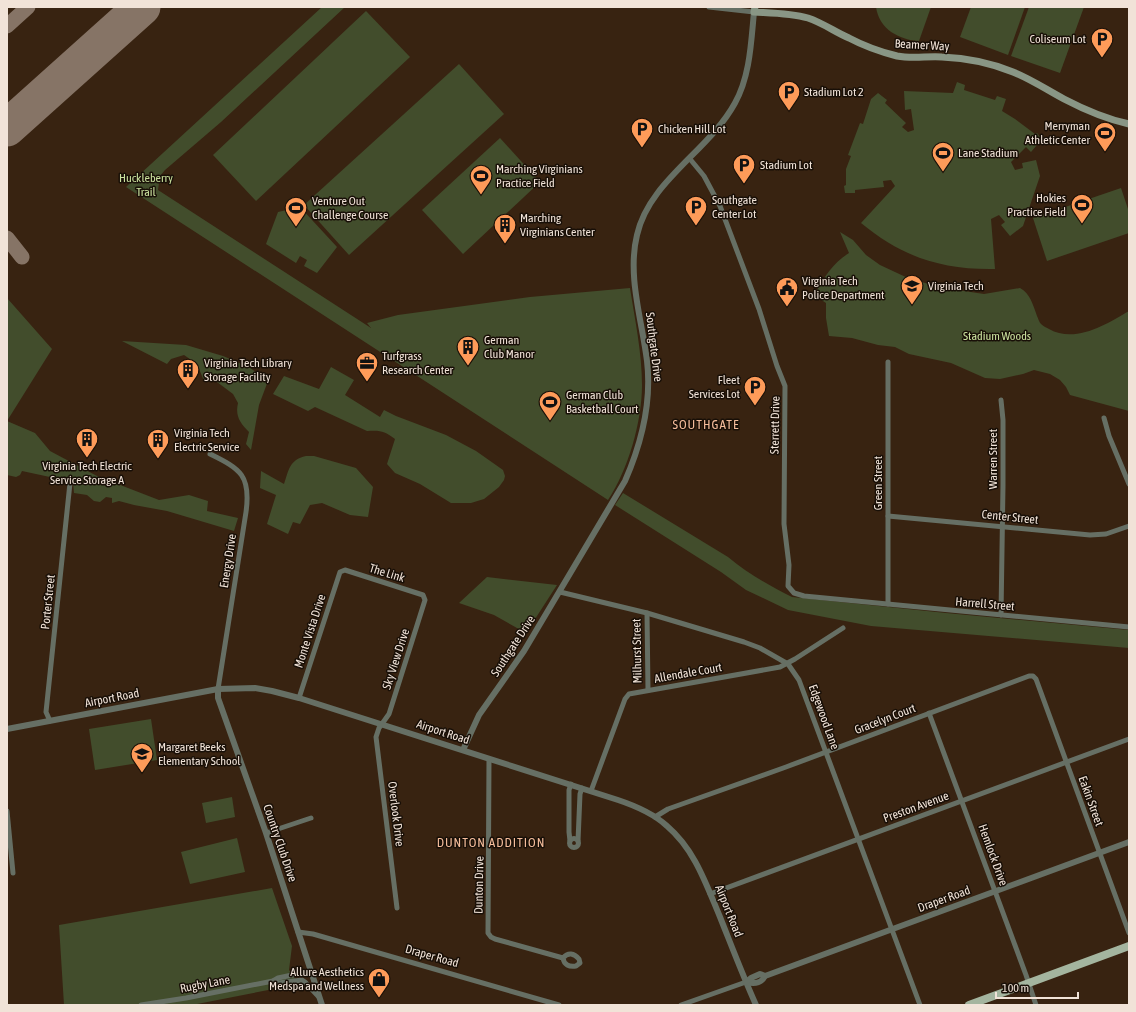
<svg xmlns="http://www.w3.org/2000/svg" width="1136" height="1012" font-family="'Asap Condensed',sans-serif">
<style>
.green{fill:#424d2c}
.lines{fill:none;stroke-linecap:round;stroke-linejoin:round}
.taxiway{stroke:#867466;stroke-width:15}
.runway{stroke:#867466;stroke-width:37}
.minor{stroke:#666f64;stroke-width:5}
.tertiary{stroke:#666f64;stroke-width:6}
.secondary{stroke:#899685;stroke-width:7}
.primary{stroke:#a4b59f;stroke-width:8}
.labels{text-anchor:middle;stroke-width:3;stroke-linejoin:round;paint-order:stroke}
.poi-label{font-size:12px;fill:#f1e3d8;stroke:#180f07;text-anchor:start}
.street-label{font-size:12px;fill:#f1e3d8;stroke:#180f07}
.park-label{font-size:12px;fill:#cae19e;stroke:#180f07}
.neighbourhood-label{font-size:13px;letter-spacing:1px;fill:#f5bd9b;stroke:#180f07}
</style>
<rect width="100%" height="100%" fill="#382311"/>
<!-- green -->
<g class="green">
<path d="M322,7H345L221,122L165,170L160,176L158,190L371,328L367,323L398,315L530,297L630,288C635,320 642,353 642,385C642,422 628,470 608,500L126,187Z"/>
<path d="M876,7H931L919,41C899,40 879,29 876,7Z"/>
<polygon points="971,7 1025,7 1008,55 960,37"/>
<polygon points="1029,7 1084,7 1060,73 1011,56"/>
<polygon points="366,11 410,57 256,201 213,155"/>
<polygon points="459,64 504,114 349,255 304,205"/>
<path d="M957,82L965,85L964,90L995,100L997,96L1006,99L1002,111L1015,119L1035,134L1037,133L1042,139L1031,152L1026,147L1011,162L1015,170L1023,168L1022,163L1036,160L1040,176L1023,226L1010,236L1001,225L1005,222L999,215L991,219L995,269C942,270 902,257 861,223L895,186L891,180L883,181L884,187L855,190V193H845L844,186L846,185V169L851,156L848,155L860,123L863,124L871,99L878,93L887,100L885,103L906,123L902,127L908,132L914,130L911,109L905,110L904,91L953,93Z"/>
<polygon points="500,138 540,182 463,254 422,210"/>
<polygon points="1121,188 1129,212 1129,233 1047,261 1033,218"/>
<polygon points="300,207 337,247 317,273 304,266 307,260 300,256 296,263 266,244 278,212"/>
<path d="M840,232L853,240L866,255L880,265L910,279L944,288L984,294L1020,288C1030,293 1033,305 1037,316C1038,318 1039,322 1041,324C1043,326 1047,328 1049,329C1075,344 1107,324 1129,311V411L1070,395L1066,387L1060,380L1050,374L1034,370L1023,374L1000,379L985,378L951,363L909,354L895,347L878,345L852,338L829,336L826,318V303L820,299L816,292C824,277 834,262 849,253Z"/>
<polygon points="7,298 52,349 7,421 35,433 50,451 97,476 159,500 189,495 208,501 207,511 238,518 234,531 167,511 134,505 119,501 112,503 112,498 106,497 100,502 94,501 87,495 74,493 73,482 22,471 20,475 16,477 7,475"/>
<path d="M122,341L186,345L223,356L249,367L268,381L259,405L251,450L246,444L249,432C240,423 235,416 238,403L233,394L213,379L204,381L197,364L184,355L171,359L167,364Z"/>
<path d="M331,367L354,380L345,395L380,417L384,410L396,416L446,435L476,451L503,470L505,476L504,480L499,487L484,499L471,503H451L420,484L395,473L387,464L395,439C384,431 381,430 367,431L315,407L308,411L273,394L284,376L319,389Z"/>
<path d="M306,456H314L356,468L373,487L368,517L350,515L322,503L310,505L300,524L293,522L288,534L267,524L276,495L260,488L261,471L284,484C289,470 289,460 306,456Z"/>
<path d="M623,493L728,557C747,573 770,586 792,597L946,613L1129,630V648L871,626L788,610L746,590L721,572L615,505Z"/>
<polygon points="487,577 557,585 526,633 494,615 459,603"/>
<polygon points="151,719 157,760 95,770 89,729"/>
<polygon points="232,797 235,817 206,823 202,803"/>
<polygon points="237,838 245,872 190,884 181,852"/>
<polygon points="272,888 292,946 289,970 299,984 192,1005 64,1005 59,925"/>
</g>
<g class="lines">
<!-- taxiway -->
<g class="taxiway">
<polyline points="7,26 28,7"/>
<polyline points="7,238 22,257"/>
</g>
<!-- runway -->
<polyline class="runway" points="7,128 142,7"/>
<!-- minor -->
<g class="minor">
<polyline points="709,7 754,12"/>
<polyline points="690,159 704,176 720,206 759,309 777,366 785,386 784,524 789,565 788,586 794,593 804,596 1129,627"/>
<polyline points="888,362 888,604"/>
<polyline points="1104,418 1109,436 1129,484"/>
<path d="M210,454C241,469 251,476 246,512L218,689"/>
<polyline points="888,516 1090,535 1106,534 1129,526"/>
<polyline points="560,592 647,613 744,642 760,648 788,664 799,680 920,1005"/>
<polyline points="647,613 648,690"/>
<polyline points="1001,615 1003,485 1003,420 1001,400"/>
<polyline points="299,698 340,572 345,570 423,595 425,600 389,714 379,728 376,737 397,908"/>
<polyline points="929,713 1026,975 1036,1005"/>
<polyline points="50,721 46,712 70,483"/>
<path d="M489,759L488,933L491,937L495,939L563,958C564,965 569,967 576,966L580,963L579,959C574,953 568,952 563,958"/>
<polyline points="591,791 625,699 629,694 780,667 795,659 843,628"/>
<polyline points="7,811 13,873"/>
<polyline points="655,817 668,809 786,767 1029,676 1033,676 1036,679 1129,933"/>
<polyline points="266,833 311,818"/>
<circle cx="574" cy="843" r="4.5"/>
<polyline points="570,841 569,832 569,790 571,784"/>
<polyline points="578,841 580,794 582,788"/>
<polyline points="710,894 1129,739"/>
<polyline points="298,932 313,934 559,1005"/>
<polyline points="273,981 279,983 302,980 305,982 318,996"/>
<polyline points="141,1005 186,998 273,981 278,978 311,971"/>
<polyline points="681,1005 746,982"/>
</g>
<!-- tertiary -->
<g class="tertiary">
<polyline points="218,689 218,698 266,833 322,1005"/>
<path d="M7,729L218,689L255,688L272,691L299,698L618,800C636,806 653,813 667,826C695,850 706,884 720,917C732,947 743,976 756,1005"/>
<path d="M463,750L479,715L524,651L625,481C642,442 652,403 647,361C642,320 627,276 637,235C649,181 709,151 735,103C750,76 751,43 754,12"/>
<path d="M746,982C754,984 761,984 765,976L1129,842"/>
<polyline points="746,982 751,978 760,974 765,976"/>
</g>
<!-- secondary -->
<path class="secondary" d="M755,7L754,12C772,13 791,13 808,18C823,23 835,32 849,38C864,46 881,52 897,56C912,59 927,56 942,57C967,58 991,63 1013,72C1031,79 1047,90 1064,99C1085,110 1106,119 1129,124"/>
<!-- primary -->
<polyline class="primary" points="969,1005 1129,946"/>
</g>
<!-- icons -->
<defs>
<g id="parking-pin" transform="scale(1.15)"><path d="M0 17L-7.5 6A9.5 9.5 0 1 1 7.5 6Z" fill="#fe9b59" stroke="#180f07"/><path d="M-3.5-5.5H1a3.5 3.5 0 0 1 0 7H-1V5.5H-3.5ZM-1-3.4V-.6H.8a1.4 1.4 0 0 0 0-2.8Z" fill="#111"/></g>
<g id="stadium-pin" transform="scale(1.15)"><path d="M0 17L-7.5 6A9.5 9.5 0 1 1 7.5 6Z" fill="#fe9b59" stroke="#180f07"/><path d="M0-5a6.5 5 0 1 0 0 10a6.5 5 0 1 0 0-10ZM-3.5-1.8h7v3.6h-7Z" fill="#111"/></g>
<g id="building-pin" transform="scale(1.15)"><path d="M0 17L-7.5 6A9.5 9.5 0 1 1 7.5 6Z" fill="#fe9b59" stroke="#180f07"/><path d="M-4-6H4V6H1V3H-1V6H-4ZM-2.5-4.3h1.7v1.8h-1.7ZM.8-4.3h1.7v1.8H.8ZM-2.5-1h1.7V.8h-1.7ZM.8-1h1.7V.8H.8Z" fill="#111"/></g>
<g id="university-pin" transform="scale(1.15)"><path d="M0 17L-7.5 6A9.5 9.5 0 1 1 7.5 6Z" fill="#fe9b59" stroke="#180f07"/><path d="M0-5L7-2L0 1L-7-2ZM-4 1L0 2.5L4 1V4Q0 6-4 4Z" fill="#111"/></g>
<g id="civic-pin" transform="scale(1.15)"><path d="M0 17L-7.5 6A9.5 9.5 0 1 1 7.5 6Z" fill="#fe9b59" stroke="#180f07"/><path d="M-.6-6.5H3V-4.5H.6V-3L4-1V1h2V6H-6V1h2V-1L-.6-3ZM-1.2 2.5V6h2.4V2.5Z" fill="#111"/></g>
<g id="office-pin" transform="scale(1.15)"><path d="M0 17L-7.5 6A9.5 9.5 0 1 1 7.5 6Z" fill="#fe9b59" stroke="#180f07"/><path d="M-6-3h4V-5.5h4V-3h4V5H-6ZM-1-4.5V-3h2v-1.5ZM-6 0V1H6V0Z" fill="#111"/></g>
<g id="school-pin" transform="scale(1.15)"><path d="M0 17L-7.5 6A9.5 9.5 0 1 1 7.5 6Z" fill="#fe9b59" stroke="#180f07"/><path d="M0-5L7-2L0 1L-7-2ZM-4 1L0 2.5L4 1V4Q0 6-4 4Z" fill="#111"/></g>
<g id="shop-pin" transform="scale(1.15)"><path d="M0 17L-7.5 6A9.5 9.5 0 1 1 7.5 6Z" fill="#fe9b59" stroke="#180f07"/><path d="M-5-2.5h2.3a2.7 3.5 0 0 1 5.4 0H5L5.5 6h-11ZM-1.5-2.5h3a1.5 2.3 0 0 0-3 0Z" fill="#111"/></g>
</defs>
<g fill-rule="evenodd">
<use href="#parking-pin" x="1102" y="39"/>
<use href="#parking-pin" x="789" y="92"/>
<use href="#parking-pin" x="642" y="129"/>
<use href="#stadium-pin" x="1105" y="133"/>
<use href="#stadium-pin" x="943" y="153"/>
<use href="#parking-pin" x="744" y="165"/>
<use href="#stadium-pin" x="481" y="176"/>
<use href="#stadium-pin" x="1082" y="205"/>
<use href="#parking-pin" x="696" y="207"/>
<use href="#stadium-pin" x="296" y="208"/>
<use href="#building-pin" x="505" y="225"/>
<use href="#university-pin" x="912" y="286"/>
<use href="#civic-pin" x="787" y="288"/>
<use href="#building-pin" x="468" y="347"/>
<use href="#office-pin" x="367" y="363"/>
<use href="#building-pin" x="188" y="370"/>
<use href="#parking-pin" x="755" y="387"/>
<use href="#stadium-pin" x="550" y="402"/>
<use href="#building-pin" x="87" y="439"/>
<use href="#building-pin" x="158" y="440"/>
<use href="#school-pin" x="142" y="754"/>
<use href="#shop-pin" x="379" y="979"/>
</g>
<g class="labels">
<!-- poi labels -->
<g class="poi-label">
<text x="1086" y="43" text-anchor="end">Coliseum Lot</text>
<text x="804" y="96">Stadium Lot 2</text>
<text x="1090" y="130" text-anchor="end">Merryman<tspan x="1090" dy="14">Athletic Center</tspan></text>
<text x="658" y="133">Chicken Hill Lot</text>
<text x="958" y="157">Lane Stadium</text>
<text x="760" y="169">Stadium Lot</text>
<text x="496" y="173">Marching Virginians<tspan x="496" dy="14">Practice Field</tspan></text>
<text x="1066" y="202" text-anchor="end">Hokies<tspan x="1066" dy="14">Practice Field</tspan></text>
<text x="712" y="204">Southgate<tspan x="712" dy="14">Center Lot</tspan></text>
<text x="312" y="205">Venture Out<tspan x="312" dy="14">Challenge Course</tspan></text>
<text x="520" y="222">Marching<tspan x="520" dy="14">Virginians Center</tspan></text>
<text x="802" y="285">Virginia Tech<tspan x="802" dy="14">Police Department</tspan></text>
<text x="928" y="290">Virginia Tech</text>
<text x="484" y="344">German<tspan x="484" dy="14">Club Manor</tspan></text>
<text x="382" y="360">Turfgrass<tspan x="382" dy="14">Research Center</tspan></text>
<text x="204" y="367">Virginia Tech Library<tspan x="204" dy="14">Storage Facility</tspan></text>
<text x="740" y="384" text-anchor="end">Fleet<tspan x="740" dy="14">Services Lot</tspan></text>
<text x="566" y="399">German Club<tspan x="566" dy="14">Basketball Court</tspan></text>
<text x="174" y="437">Virginia Tech<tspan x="174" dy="14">Electric Service</tspan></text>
<text x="87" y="470" text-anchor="middle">Virginia Tech Electric<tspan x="87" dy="14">Service Storage A</tspan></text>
<text x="158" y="751">Margaret Beeks<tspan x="158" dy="14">Elementary School</tspan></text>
<text x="364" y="976" text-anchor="end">Allure Aesthetics<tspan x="364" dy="14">Medspa and Wellness</tspan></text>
</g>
<!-- street labels -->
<g class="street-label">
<text transform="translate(922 45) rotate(3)" y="4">Beamer Way</text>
<text transform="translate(654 347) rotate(83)" y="4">Southgate Drive</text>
<text transform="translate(775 425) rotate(-89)" y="4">Sterrett Drive</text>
<text transform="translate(993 459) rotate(-90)" y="4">Warren Street</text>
<text transform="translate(878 483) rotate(-90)" y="4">Green Street</text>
<text transform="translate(1010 517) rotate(6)" y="4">Center Street</text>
<text transform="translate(228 561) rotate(-81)" y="4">Energy Drive</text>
<text transform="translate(387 573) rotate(17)" y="4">The Link</text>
<text transform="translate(48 602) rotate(-84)" y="4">Porter Street</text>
<text transform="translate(985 604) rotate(5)" y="4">Harrell Street</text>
<text transform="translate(310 631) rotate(-72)" y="4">Monte Vista Drive</text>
<text transform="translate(513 646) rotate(-57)" y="4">Southgate Drive</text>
<text transform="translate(637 651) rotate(-91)" y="4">Milhurst Street</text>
<text transform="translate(396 659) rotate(-72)" y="4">Sky View Drive</text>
<text transform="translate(688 673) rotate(-10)" y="4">Allendale Court</text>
<text transform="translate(112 698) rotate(-11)" y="4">Airport Road</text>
<text transform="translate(824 717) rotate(70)" y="4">Edgewood Lane</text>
<text transform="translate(885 719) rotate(-21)" y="4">Gracelyn Court</text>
<text transform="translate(443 732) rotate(18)" y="4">Airport Road</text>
<text transform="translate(1091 801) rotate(70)" y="4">Eakin Street</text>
<text transform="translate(916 807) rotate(-20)" y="4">Preston Avenue</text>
<text transform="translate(396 814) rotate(83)" y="4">Overlook Drive</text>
<text transform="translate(280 843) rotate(71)" y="4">Country Club Drive</text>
<text transform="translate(993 855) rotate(70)" y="4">Hemlock Drive</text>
<text transform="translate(479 885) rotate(-89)" y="4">Dunton Drive</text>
<text transform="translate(944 899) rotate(-20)" y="4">Draper Road</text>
<text transform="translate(729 911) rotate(68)" y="4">Airport Road</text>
<text transform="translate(432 956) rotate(16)" y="4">Draper Road</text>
<text transform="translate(205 984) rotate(-11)" y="4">Rugby Lane</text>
</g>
<!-- park labels -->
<g class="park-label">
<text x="146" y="182">Huckleberry<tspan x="146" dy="14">Trail</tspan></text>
<text x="997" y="340">Stadium Woods</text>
</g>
<!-- neighbourhood labels -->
<g class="neighbourhood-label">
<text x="706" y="429">SOUTHGATE</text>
<text x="491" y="847">DUNTON ADDITION</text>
</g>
</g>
<!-- border -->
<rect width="1136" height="1012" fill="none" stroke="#f1e3d8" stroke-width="16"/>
<!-- scale -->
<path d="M996 992v6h82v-6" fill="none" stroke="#f1e3d8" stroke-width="2"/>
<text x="1002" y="992" font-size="12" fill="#f1e3d8" stroke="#180f07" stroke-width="3" paint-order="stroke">100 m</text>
</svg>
